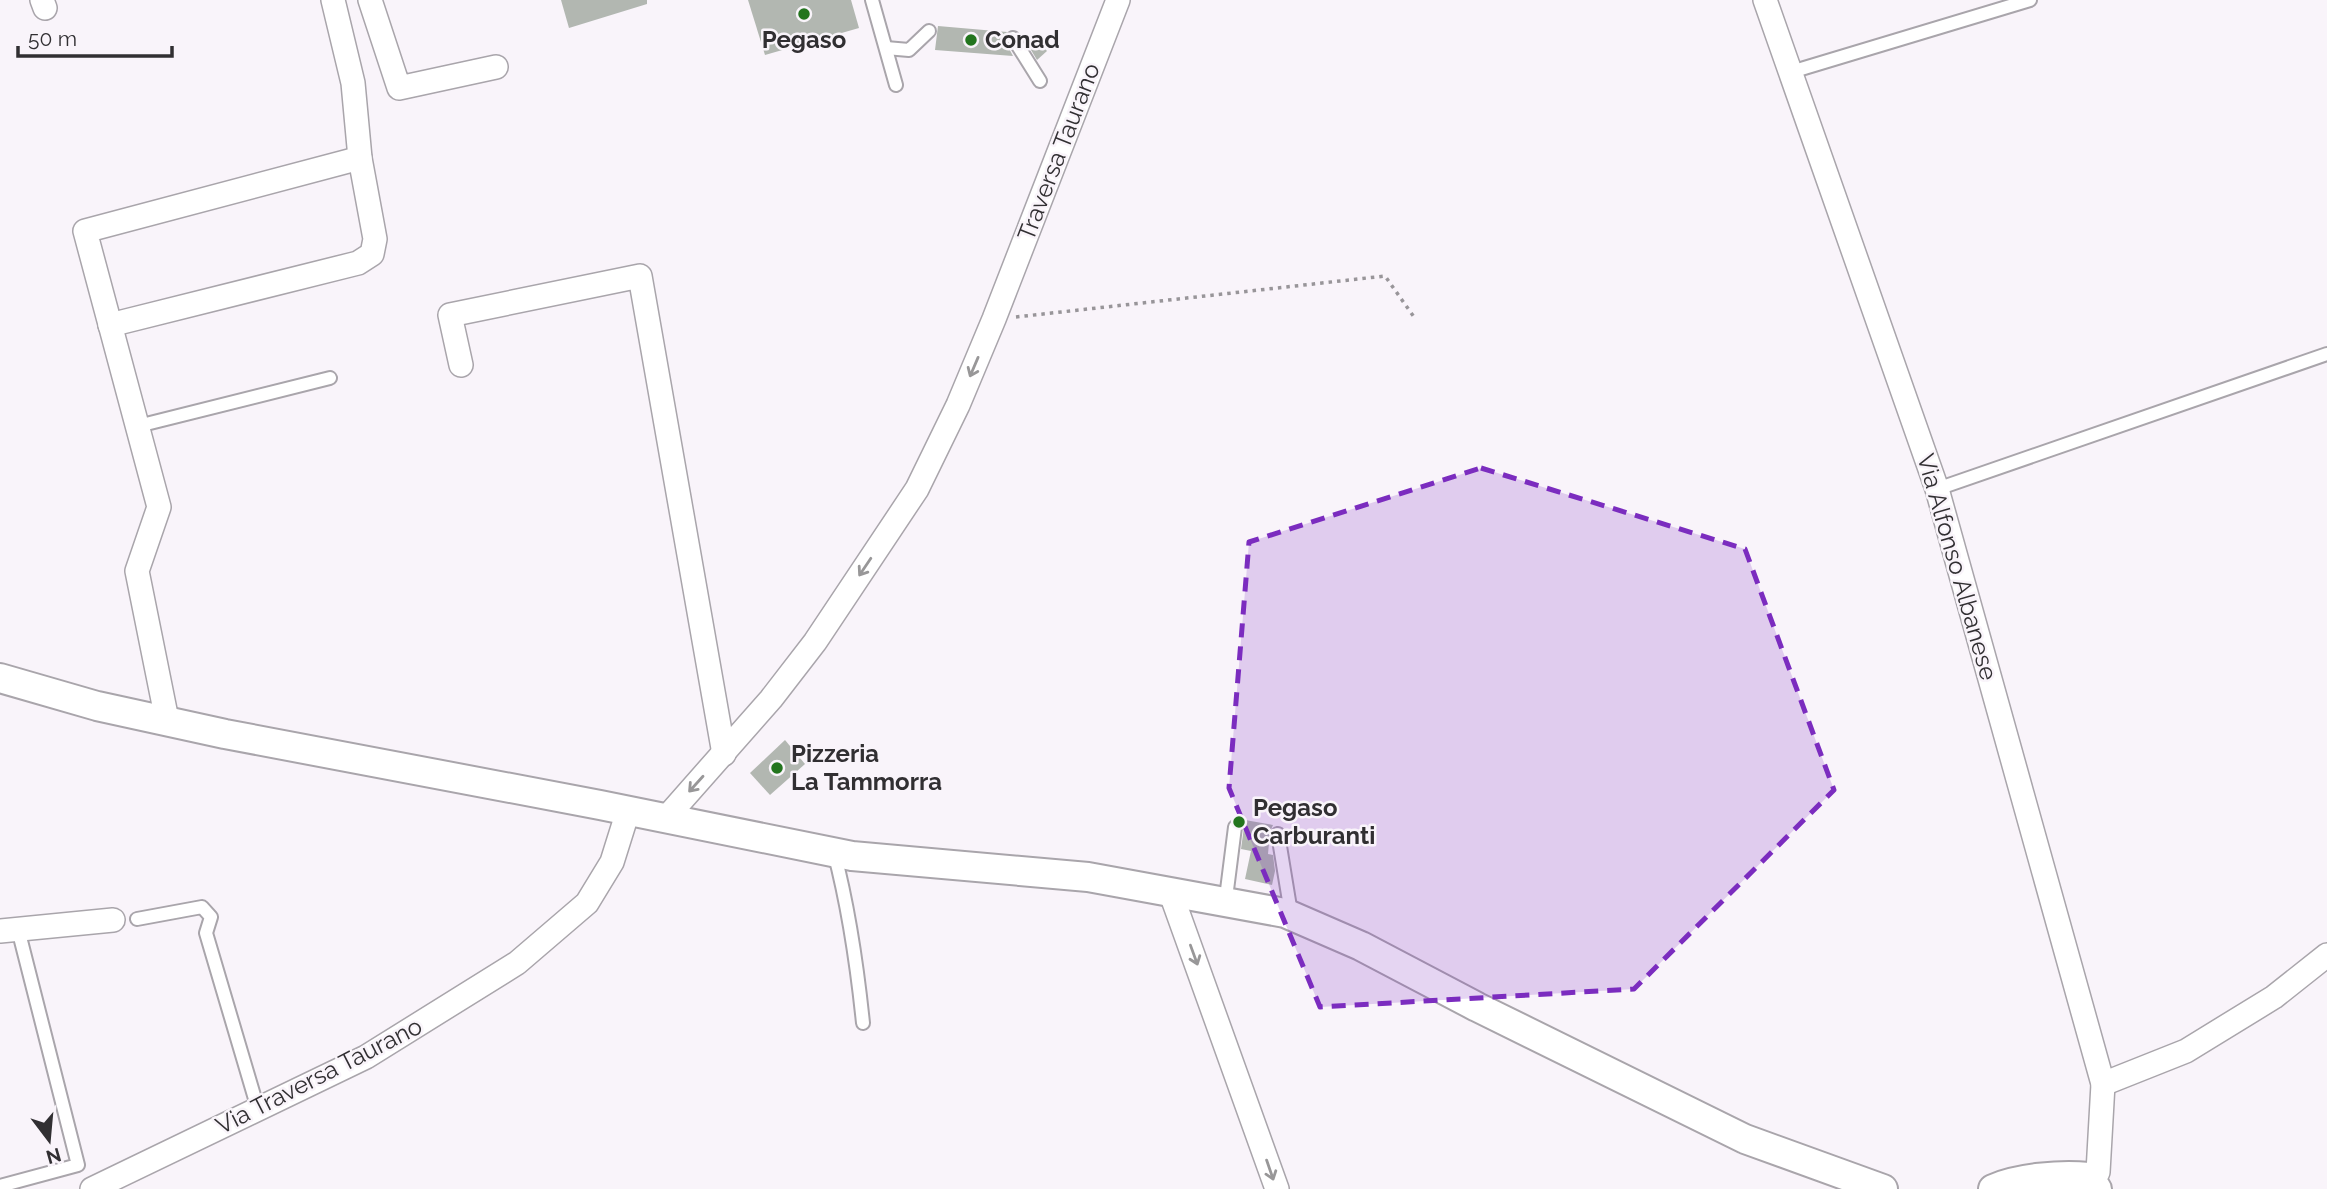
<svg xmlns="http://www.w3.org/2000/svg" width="2327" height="1189" font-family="Raleway,sans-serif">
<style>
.building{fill:#b2b7b1}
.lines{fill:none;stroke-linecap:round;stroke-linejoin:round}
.service-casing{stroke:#a9a5ab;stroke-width:16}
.minor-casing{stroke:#a9a5ab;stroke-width:26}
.tertiary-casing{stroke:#a9a5ab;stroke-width:32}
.path{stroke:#989599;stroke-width:3.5;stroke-dasharray:3.5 5;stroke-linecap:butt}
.service{stroke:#fff;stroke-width:12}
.minor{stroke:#fff;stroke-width:23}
.tertiary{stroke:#fff;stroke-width:28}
.oneway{stroke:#989798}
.marked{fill:#7b2cbf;fill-opacity:0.2;stroke:#7b2cbf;stroke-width:5;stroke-dasharray:14 9;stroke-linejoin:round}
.poi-dot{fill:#23751e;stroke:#f9f4fa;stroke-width:2.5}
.labels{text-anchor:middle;stroke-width:5;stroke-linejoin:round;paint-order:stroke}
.poi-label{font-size:24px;font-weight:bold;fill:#312f32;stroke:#f9f4fa;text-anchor:start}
.street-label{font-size:24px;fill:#312f32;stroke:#f9f4fa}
</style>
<rect width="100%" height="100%" fill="#f9f4fa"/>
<!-- building -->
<g class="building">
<polygon points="561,0 647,0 647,4 569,28"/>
<polygon points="748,0 851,0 859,28 765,55"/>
<polygon points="938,26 1007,32 1004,39 1013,56 935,50"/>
<polygon points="1035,38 1047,51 1037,60 1028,45"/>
<polygon points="785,740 805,764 770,795 750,773"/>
<polygon points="1245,820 1273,825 1270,832 1268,854 1273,855 1275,871 1272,885 1245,879 1251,851 1241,849"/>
</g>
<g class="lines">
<!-- service casing -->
<g class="service-casing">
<g id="service">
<polyline points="872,0 896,85"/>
<polyline points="1013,38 1040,81"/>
<polyline points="886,48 909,50 929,31"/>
<polyline points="1791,72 2030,0"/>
<polyline points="138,426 330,378"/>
<polyline points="1937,489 2327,354"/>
<polyline points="1278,834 1291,913"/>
<path d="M834,852C849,909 857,965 863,1023"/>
<polyline points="1220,900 1227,890 1235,827"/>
<polyline points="137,919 202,907 211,917 206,933 258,1109"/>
<polyline points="0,1186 78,1165 18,929"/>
</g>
</g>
<!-- minor casing -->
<g class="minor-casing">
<g id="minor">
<polyline points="42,0 45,8"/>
<polyline points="370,0 399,88 496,67"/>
<polyline points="1765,0 1937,489 2103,1084 2098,1172 2093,1182"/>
<polyline points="110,325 358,263 372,254 375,239 360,158 353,83 333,0"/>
<polyline points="461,365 450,315 640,276 724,754"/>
<polyline points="167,720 137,571 159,507 85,231 360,158"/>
<polyline points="666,818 771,699 815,642 917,489 958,405 994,319 1118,0"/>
<polyline points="1170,891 1277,1189"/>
<polyline points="0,931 113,920"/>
<polyline points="2103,1084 2186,1051 2274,997 2327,955"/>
<polyline points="92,1189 366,1057 517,963 587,903 612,862 628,811"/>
</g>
</g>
<!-- tertiary casing -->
<g class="tertiary-casing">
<g id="tertiary">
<polyline points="0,678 97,706 225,734 600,805 852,856 1088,877 1285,913 1361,946 1477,1007 1745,1139 1883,1189"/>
<path d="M1993,1189C2017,1178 2062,1174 2088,1177L2097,1189"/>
</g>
</g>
<!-- path -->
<polyline class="path" points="1016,317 1385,276 1414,317"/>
<!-- service -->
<use href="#service" class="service"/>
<!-- minor -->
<use href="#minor" class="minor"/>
<!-- tertiary -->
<use href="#tertiary" class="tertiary"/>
</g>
<!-- one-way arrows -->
<defs><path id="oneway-shaft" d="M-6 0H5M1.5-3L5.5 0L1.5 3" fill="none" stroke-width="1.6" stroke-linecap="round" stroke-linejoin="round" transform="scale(1.75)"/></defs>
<g class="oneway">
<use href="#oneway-shaft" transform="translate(974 367) rotate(113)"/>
<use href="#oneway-shaft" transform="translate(865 567) rotate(124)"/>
<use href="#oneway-shaft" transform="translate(696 784) rotate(132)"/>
<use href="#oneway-shaft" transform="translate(1194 955) rotate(70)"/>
<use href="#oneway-shaft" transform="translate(1270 1170) rotate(71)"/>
</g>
<!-- marked area -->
<path class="marked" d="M1481,468L1745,549L1834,790L1634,989L1320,1007L1229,788L1249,542Z"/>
<!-- markers -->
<g class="poi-dot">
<circle cx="804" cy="14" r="7"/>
<circle cx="971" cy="40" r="7"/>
<circle cx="777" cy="768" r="7"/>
<circle cx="1239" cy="822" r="7"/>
</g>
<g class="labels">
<!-- poi labels -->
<g class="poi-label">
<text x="804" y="48" text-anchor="middle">Pegaso</text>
<text x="985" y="48">Conad</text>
<text x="791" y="762">Pizzeria<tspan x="791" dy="28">La Tammorra</tspan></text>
<text x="1253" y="816">Pegaso<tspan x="1253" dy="28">Carburanti</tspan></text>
</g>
<!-- street labels -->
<g class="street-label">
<text transform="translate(1059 152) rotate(-69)" y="8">Traversa Taurano</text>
<text transform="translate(1957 567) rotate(74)" y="8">Via Alfonso Albanese</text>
<text transform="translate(319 1076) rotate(-27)" y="8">Via Traversa Taurano</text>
</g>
</g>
<!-- north arrow -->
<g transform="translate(49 1140) rotate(164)" stroke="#f9f4fa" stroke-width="5" paint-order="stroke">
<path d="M0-5L12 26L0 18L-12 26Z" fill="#312f32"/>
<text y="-10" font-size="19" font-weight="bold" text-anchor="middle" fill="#312f32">N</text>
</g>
<!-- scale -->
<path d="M18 46v10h154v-10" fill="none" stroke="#312f32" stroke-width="3.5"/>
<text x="28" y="46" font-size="21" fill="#312f32" stroke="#f9f4fa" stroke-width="5" paint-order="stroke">50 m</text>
</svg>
